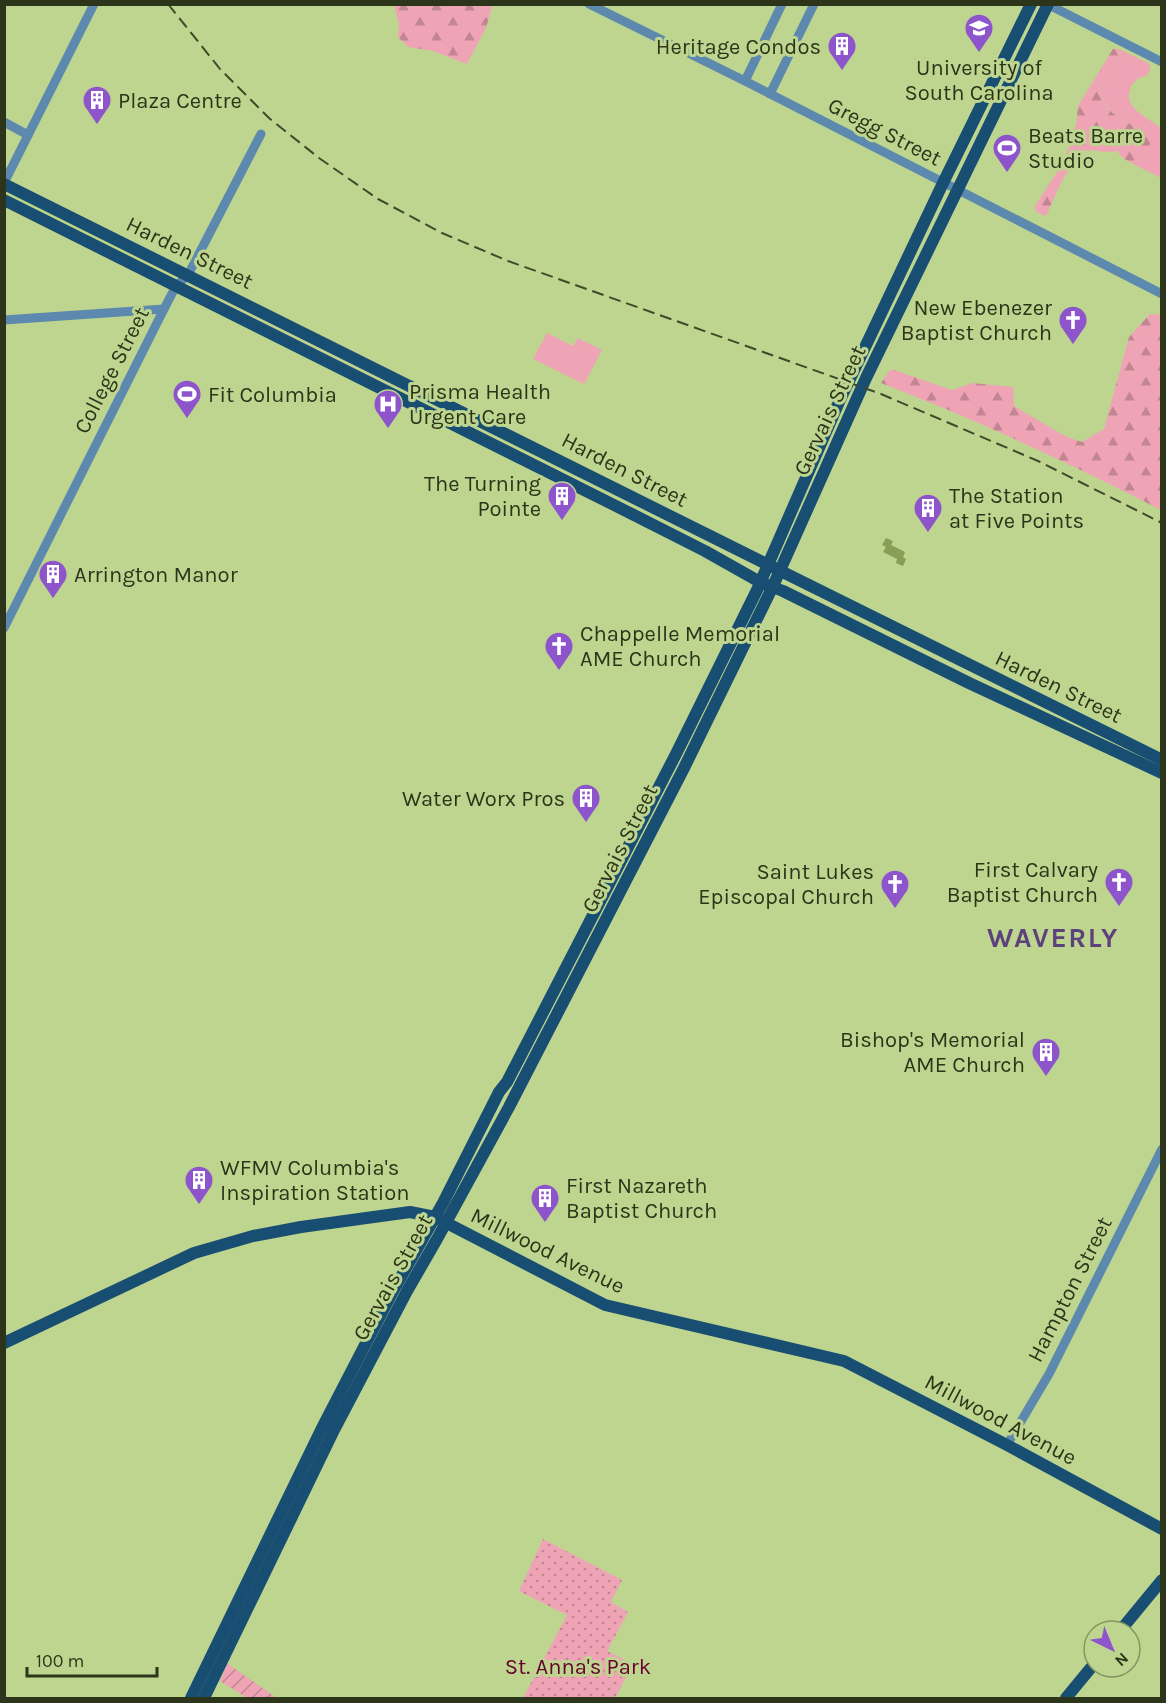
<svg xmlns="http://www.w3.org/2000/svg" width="1166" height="1703" font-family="Karla,sans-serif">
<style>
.grass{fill:#efa4b6}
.forest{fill:url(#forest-firs)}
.park{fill:url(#park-dots)}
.garden{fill:url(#garden-furrows)}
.water{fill:#879e54}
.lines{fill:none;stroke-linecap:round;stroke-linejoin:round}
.minor{stroke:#5c89ad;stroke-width:9}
.major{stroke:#194e73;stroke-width:12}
.rail{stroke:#3f4a28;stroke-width:2;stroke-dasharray:12 6;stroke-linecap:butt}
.labels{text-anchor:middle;stroke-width:6;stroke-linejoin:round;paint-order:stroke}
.poi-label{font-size:22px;fill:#2c3519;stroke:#bed590;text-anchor:start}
.street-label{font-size:22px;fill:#2c3519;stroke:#bed590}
.park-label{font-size:22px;fill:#67002e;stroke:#bed590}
.district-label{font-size:28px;font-weight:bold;letter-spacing:1.5px;fill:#5d417d;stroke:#bed590}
</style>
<defs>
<pattern id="forest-firs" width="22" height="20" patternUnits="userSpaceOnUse" patternTransform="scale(1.5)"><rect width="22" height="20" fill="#efa4b6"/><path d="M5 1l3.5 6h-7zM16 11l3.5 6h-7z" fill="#c28693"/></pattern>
<pattern id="park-dots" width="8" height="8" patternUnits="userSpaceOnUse" patternTransform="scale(1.5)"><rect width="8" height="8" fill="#efa4b6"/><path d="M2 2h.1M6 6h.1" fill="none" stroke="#c28693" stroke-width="1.8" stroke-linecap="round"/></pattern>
<pattern id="garden-furrows" width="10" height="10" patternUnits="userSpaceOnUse" patternTransform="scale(1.5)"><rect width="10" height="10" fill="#efa4b6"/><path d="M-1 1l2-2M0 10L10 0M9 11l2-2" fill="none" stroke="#c28693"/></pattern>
</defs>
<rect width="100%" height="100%" fill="#bed590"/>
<!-- grass -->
<g class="grass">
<path d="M1119,49L1148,63L1150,66V71L1146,76C1139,77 1134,81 1131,87C1121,108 1148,117 1161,128V178L1135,165C1144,158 1150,147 1152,135C1131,124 1108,117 1100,93L1118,59Z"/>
<polygon points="547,333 573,346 578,338 602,350 584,384 533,359"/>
</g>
<!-- forest -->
<g class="forest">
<polygon points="487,4 492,7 486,28 467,64 433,51 408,47 398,37 399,24 394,5"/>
<path d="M1113,49H1119L1118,59L1100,93C1107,117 1131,124 1152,135C1151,147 1144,158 1135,165L1123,158L1117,151C1104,154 1093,148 1079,151L1060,185L1046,216L1036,212L1035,206L1057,172L1071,144L1070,133L1076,126L1078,106Z"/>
<path d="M1150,314L1161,315V510C1070,463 977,420 881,383L890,370H894L952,390L973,383L1013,387L1014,406L1065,436L1082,442L1104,429L1129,337Z"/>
</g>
<!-- park -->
<polygon class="park" points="543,1539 622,1580 611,1602 628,1612 607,1651 633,1664 615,1698 523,1698 567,1615 519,1591"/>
<!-- garden -->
<polygon class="garden" points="227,1664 228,1664 277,1698 247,1698 220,1681"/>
<!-- water -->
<polygon class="water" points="886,538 893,541 891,545 905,552 903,557 906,559 903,566 896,563 897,559 883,552 886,547 882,545"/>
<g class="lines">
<!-- minor -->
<g class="minor">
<polyline points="589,4 745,81 1162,294"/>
<polyline points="1047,4 1162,62"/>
<polyline points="745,81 782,4"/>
<polyline points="770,94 814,4"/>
<polyline points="4,122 28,135"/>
<polyline points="4,183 94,4"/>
<polyline points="4,320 164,309"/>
<polyline points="4,628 164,309 176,286 188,275 261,134"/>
<polyline points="1007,1445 1049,1374 1162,1149"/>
</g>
<!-- major -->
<g class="major">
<path d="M4,184C391,375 775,570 1162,760"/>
<polyline points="4,200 612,504 705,551 760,582 783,591 969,683 1162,773"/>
<polyline points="4,1343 194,1253 253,1236 301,1227 410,1212 435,1217 605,1305 844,1361 1007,1445 1162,1529"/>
<polyline points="1120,1631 1162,1580"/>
<polyline points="191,1698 321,1430 393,1291 443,1203 499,1092 507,1082 676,754 757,590 839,402 943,183 1031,4"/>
<polyline points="204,1698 334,1430 407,1291 437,1239 509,1107 684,768 773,586 866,378 1048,4"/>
<polyline points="1066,1698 1094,1664"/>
</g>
<!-- rail -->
<polyline class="rail" points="168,4 220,69 269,118 319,158 378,199 442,233 508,261 881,394 1038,461 1162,523"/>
</g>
<!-- icons -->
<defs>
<g id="university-pin" transform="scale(1.5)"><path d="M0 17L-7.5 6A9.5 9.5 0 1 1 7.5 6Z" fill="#8e54cc" stroke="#bed590"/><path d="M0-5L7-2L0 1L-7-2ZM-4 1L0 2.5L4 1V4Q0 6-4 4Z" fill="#fff"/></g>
<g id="building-pin" transform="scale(1.5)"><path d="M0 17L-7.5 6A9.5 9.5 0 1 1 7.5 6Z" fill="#8e54cc" stroke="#bed590"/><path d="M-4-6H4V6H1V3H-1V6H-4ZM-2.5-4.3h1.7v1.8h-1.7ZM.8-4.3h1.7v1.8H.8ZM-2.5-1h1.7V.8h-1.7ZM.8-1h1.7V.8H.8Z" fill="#fff"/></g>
<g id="stadium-pin" transform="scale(1.5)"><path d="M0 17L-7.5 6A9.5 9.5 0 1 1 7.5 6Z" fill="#8e54cc" stroke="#bed590"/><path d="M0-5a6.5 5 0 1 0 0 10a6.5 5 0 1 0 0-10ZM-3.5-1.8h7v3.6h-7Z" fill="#fff"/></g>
<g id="church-pin" transform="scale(1.5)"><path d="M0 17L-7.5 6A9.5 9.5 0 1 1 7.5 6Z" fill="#8e54cc" stroke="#bed590"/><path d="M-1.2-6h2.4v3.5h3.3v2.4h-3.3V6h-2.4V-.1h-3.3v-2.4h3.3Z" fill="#fff"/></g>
<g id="hospital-pin" transform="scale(1.5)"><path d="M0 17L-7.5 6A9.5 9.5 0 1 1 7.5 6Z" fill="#8e54cc" stroke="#bed590"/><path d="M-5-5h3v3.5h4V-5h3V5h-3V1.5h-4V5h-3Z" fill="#fff"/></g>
</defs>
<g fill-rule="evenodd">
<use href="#university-pin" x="979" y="28"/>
<use href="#building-pin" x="842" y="46"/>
<use href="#building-pin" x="97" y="100"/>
<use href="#stadium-pin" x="1007" y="148"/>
<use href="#church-pin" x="1073" y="320"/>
<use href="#stadium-pin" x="187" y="394"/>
<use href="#hospital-pin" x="388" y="404"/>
<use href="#building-pin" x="562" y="496"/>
<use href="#building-pin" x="928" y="508"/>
<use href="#building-pin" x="53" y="574"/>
<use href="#church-pin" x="559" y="646"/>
<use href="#building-pin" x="586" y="798"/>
<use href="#church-pin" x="1119" y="882"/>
<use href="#church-pin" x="895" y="884"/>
<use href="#building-pin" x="1046" y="1052"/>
<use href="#building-pin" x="199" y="1180"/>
<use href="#building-pin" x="545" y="1198"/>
</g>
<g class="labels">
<!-- poi labels -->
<g class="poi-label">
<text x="821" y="54" text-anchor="end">Heritage Condos</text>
<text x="979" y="75" text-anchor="middle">University of<tspan x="979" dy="25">South Carolina</tspan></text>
<text x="118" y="108">Plaza Centre</text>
<text x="1028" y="143">Beats Barre<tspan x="1028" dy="25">Studio</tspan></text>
<text x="1052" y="315" text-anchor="end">New Ebenezer<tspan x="1052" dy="25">Baptist Church</tspan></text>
<text x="409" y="399">Prisma Health<tspan x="409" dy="25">Urgent Care</tspan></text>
<text x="208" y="402">Fit Columbia</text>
<text x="541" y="491" text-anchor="end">The Turning<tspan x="541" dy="25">Pointe</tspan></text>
<text x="949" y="503">The Station<tspan x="949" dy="25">at Five Points</tspan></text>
<text x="74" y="582">Arrington Manor</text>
<text x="580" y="641">Chappelle Memorial<tspan x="580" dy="25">AME Church</tspan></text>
<text x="565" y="806" text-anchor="end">Water Worx Pros</text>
<text x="1098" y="877" text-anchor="end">First Calvary<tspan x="1098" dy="25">Baptist Church</tspan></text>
<text x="874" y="879" text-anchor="end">Saint Lukes<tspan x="874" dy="25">Episcopal Church</tspan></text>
<text x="1025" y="1047" text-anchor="end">Bishop's Memorial<tspan x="1025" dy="25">AME Church</tspan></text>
<text x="220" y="1175">WFMV Columbia's<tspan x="220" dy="25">Inspiration Station</tspan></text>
<text x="566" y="1193">First Nazareth<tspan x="566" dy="25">Baptist Church</tspan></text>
</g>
<!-- street labels -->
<g class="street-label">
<text transform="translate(885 131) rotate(27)" y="8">Gregg Street</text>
<text transform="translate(190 252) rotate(26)" y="8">Harden Street</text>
<text transform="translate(111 370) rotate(-63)" y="8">College Street</text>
<text transform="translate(829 410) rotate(-65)" y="8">Gervais Street</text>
<text transform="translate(625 469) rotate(27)" y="8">Harden Street</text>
<text transform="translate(1059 686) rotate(26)" y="8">Harden Street</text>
<text transform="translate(619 848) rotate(-63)" y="8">Gervais Street</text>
<text transform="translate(548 1250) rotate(26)" y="8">Millwood Avenue</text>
<text transform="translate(392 1277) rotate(-61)" y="8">Gervais Street</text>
<text transform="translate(1069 1289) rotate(-63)" y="8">Hampton Street</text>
<text transform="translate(1001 1419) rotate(28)" y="8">Millwood Avenue</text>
</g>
<!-- park labels -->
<g class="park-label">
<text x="578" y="1674">St. Anna's Park</text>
</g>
<!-- district labels -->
<g class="district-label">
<text x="1053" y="947">WAVERLY</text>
</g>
</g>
<!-- border -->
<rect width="1166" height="1703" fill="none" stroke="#2c3519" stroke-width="12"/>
<!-- north arrow -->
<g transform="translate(1112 1649) rotate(137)"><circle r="28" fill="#bed590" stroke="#849560" stroke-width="1.5"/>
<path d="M0-4.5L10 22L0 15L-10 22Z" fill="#8e54cc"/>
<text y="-9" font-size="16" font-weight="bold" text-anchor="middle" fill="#2c3519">N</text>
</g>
<!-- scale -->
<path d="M27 1667v9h130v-9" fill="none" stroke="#2c3519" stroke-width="3"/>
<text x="36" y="1667" font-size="18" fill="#2c3519" stroke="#bed590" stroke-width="4.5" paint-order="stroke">100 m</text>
</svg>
